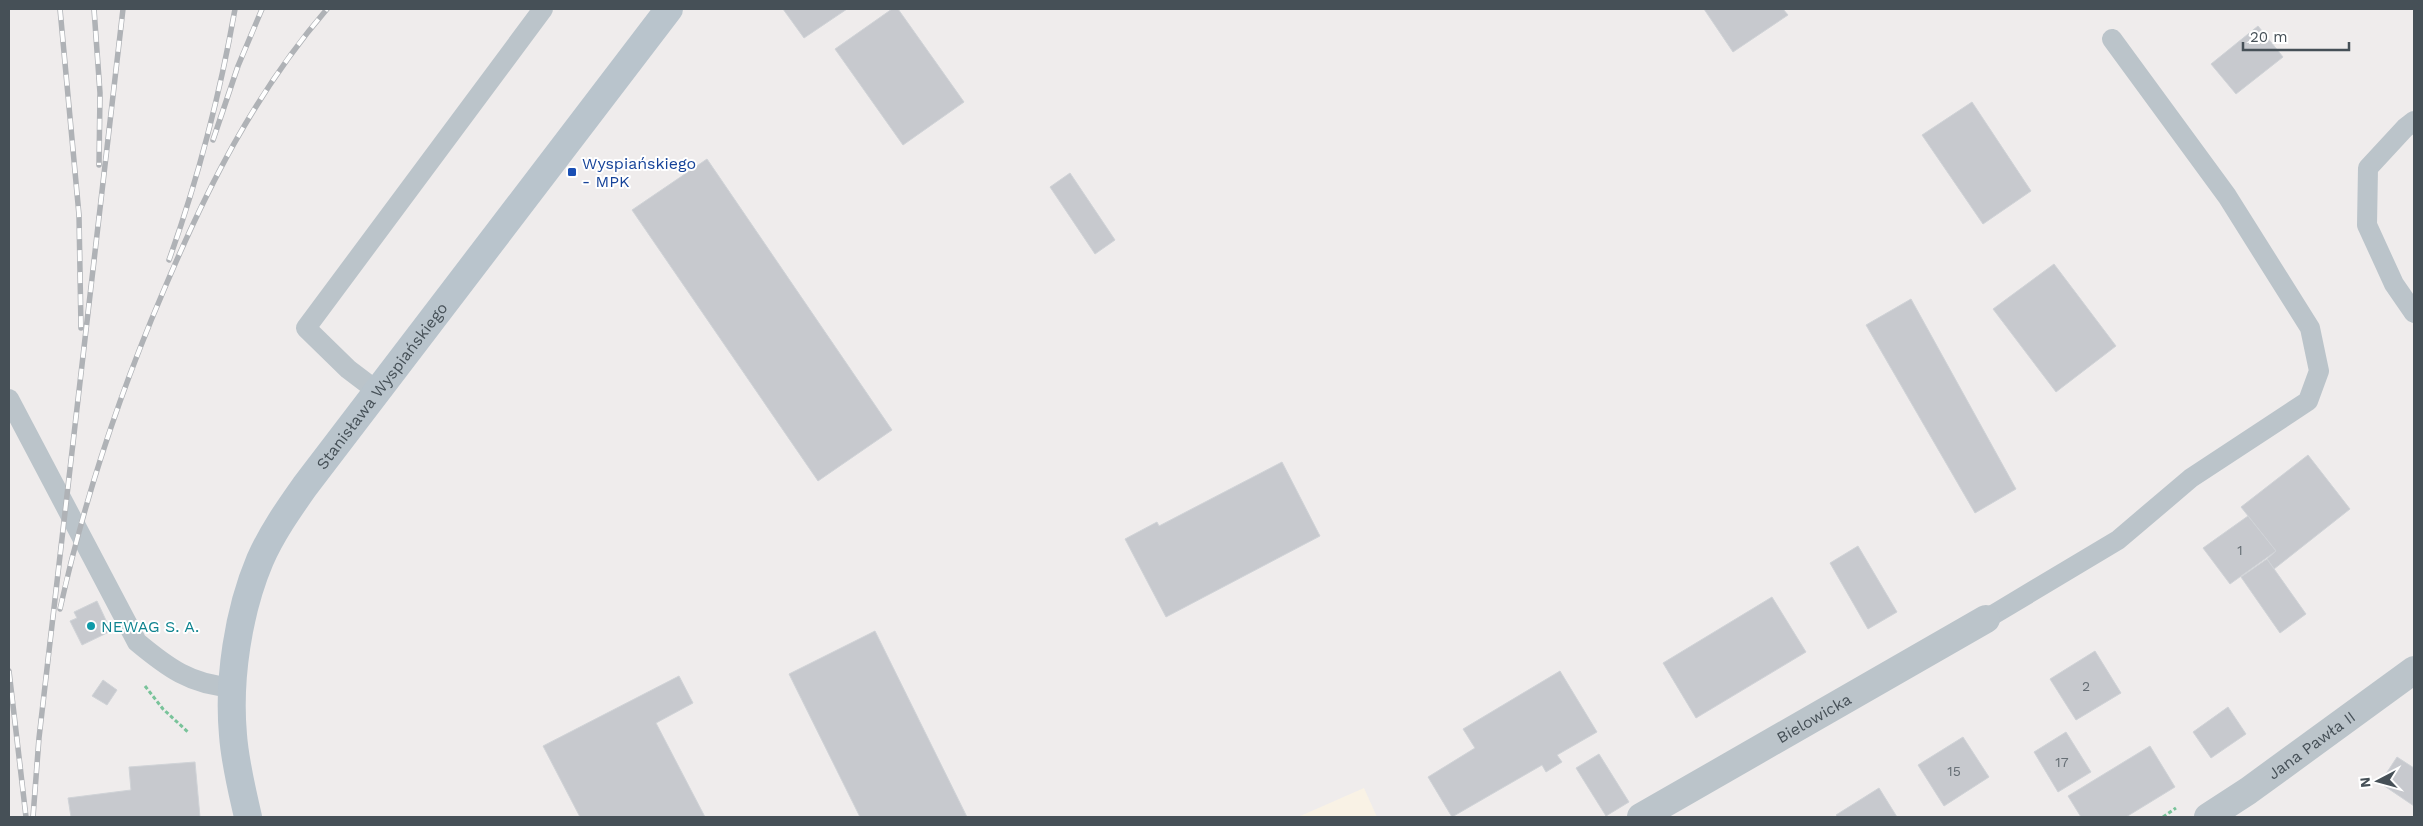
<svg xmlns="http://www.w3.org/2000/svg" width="2423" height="826" font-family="'Work Sans',sans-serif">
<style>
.commercial{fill:#f9f2e5}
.building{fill:#c7c9ce;stroke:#d0d3d7}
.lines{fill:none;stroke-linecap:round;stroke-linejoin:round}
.path{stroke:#79c39a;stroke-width:3;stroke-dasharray:4 2.5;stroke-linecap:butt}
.lane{stroke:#bbc4ca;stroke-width:20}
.street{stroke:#bbc4ca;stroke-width:28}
.secondary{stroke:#b9c4cc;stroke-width:28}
.rail-casing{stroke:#afb2b6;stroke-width:5.5}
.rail{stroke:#fff;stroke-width:4;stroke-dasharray:11;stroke-linecap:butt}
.transit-dot{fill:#1a4fb4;stroke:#fff;stroke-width:2}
.culture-dot{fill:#0f9aa8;stroke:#fff;stroke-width:2}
.labels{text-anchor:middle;stroke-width:4;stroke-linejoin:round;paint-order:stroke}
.number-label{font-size:14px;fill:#666e75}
.transit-label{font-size:16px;fill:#164399;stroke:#fff;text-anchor:start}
.street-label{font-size:16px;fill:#465057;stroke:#fff}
.culture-label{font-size:16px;fill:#0d838f;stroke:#fff;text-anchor:start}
</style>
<rect width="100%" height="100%" fill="#efecec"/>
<!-- commercial -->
<polygon class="commercial" points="1364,788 1377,817 1298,817"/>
<!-- building -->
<g class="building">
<polygon points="783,9 847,9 804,38"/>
<polygon points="892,9 898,9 964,102 903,145 835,49"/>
<polygon points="1704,9 1783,9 1788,15 1733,52"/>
<polygon points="2258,26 2283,57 2236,94 2211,64"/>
<polygon points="1972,102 2031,191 1983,224 1922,135"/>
<polygon points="707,159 892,430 818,481 632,210"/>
<polygon points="1070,173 1115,240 1095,254 1050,187"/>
<polygon points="2054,264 2116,346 2056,392 1993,309"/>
<polygon points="1911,299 2016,489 1975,513 1866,325"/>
<polygon points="2308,455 2350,509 2274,569 2267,559 2276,551 2241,507"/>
<polygon points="1282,462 1320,536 1166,617 1125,539 1157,522 1159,526"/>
<polygon points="2248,516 2276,551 2230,584 2203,548"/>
<polygon points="1858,546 1897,612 1868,629 1830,563"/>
<polygon points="2267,559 2306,614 2280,633 2241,577"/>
<polygon points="1772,597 1806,652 1696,718 1663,663"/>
<polygon points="97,601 111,631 82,645 70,621 77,618 74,612"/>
<polygon points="875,631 967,817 860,817 789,674"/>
<polygon points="2095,651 2121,693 2076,720 2050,679"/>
<polygon points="1560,671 1597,732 1557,755 1562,762 1546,772 1542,765 1452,817 1428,777 1475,748 1463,729"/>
<polygon points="679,676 693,703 656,723 705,817 580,817 543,746"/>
<polygon points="103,680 117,690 107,705 92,696"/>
<polygon points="2228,707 2246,734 2211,758 2193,732"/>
<polygon points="2066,732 2091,772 2058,792 2034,752"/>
<polygon points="1963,737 1989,777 1944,806 1918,765"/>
<polygon points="2150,746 2175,787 2126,817 2081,817 2068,796"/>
<polygon points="1599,754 1629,802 1606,816 1576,768"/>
<polygon points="2397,757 2414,768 2414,806 2380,783"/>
<polygon points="195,762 200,817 71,817 68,798 131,790 129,767"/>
<polygon points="1879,788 1897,817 1838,817 1836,815"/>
</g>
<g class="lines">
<!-- path -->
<g class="path">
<polyline points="145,686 163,709 189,733"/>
<polyline points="2163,817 2176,808"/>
</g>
<!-- lane -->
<g class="lane">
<polyline points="2414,121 2405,128 2368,168 2367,225 2394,284 2414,313"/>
<polyline points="377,391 348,369 306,328 543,9"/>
<path d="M9,399L137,642C167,667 191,685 231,687"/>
<polyline points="1986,619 2118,540 2191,478 2308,401 2319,371 2310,328 2227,196 2112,39"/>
</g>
<!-- street -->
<g class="street">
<path id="s1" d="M1641,817L1986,619"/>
<path id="s2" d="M2208,817L2248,791L2414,670"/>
</g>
<!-- secondary -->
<path class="secondary" id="s3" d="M248,817C242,790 235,763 233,735C228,680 238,612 260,560C272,533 288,510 305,486L669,9"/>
<!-- rail casing -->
<g class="rail-casing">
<g id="rail">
<polyline points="60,9 79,215 81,328"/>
<polyline points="94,9 100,93 99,165"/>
<polyline points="213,140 238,66 262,9"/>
<path d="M169,260C198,179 220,94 235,9"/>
<path d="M60,609C84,500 119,395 163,292C206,190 254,94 327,9"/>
<polyline points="9,671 26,817"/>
<polyline points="33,817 39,738 123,9"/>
</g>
</g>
<!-- rail -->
<use href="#rail" class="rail"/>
</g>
<!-- markers -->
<rect class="transit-dot" x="567" y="167" width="10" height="10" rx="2.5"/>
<circle class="culture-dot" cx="91" cy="626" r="5"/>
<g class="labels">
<!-- number labels -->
<g class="number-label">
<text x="2240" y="555">1</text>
<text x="2086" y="691">2</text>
<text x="2062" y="767">17</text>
<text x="1954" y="776">15</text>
</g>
<!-- transit labels -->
<g class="transit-label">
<text x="582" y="169">Wyspiańskiego<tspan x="582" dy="18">- MPK</tspan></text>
</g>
<!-- street labels -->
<g class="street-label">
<text dy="6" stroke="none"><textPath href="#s3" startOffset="475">Stanisława Wyspiańskiego</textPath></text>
<text dy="6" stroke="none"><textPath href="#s1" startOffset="199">Bielowicka</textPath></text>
<text dy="6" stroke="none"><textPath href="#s2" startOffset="126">Jana Pawła II</textPath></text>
</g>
<!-- culture labels -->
<g class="culture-label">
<text x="101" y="632">NEWAG S. A.</text>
</g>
</g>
<!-- border -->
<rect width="2423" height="826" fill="none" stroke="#465057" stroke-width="20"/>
<!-- north arrow -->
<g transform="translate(2378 781) rotate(264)" stroke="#ffffff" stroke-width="4" paint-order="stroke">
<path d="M0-4L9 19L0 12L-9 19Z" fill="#465057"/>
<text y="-8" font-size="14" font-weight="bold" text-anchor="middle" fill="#465057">N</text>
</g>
<!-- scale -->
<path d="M2243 42v8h106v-8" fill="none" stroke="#465057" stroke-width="2.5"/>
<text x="2250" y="42" font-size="15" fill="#465057" stroke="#ffffff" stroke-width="4" paint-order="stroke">20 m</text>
</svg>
